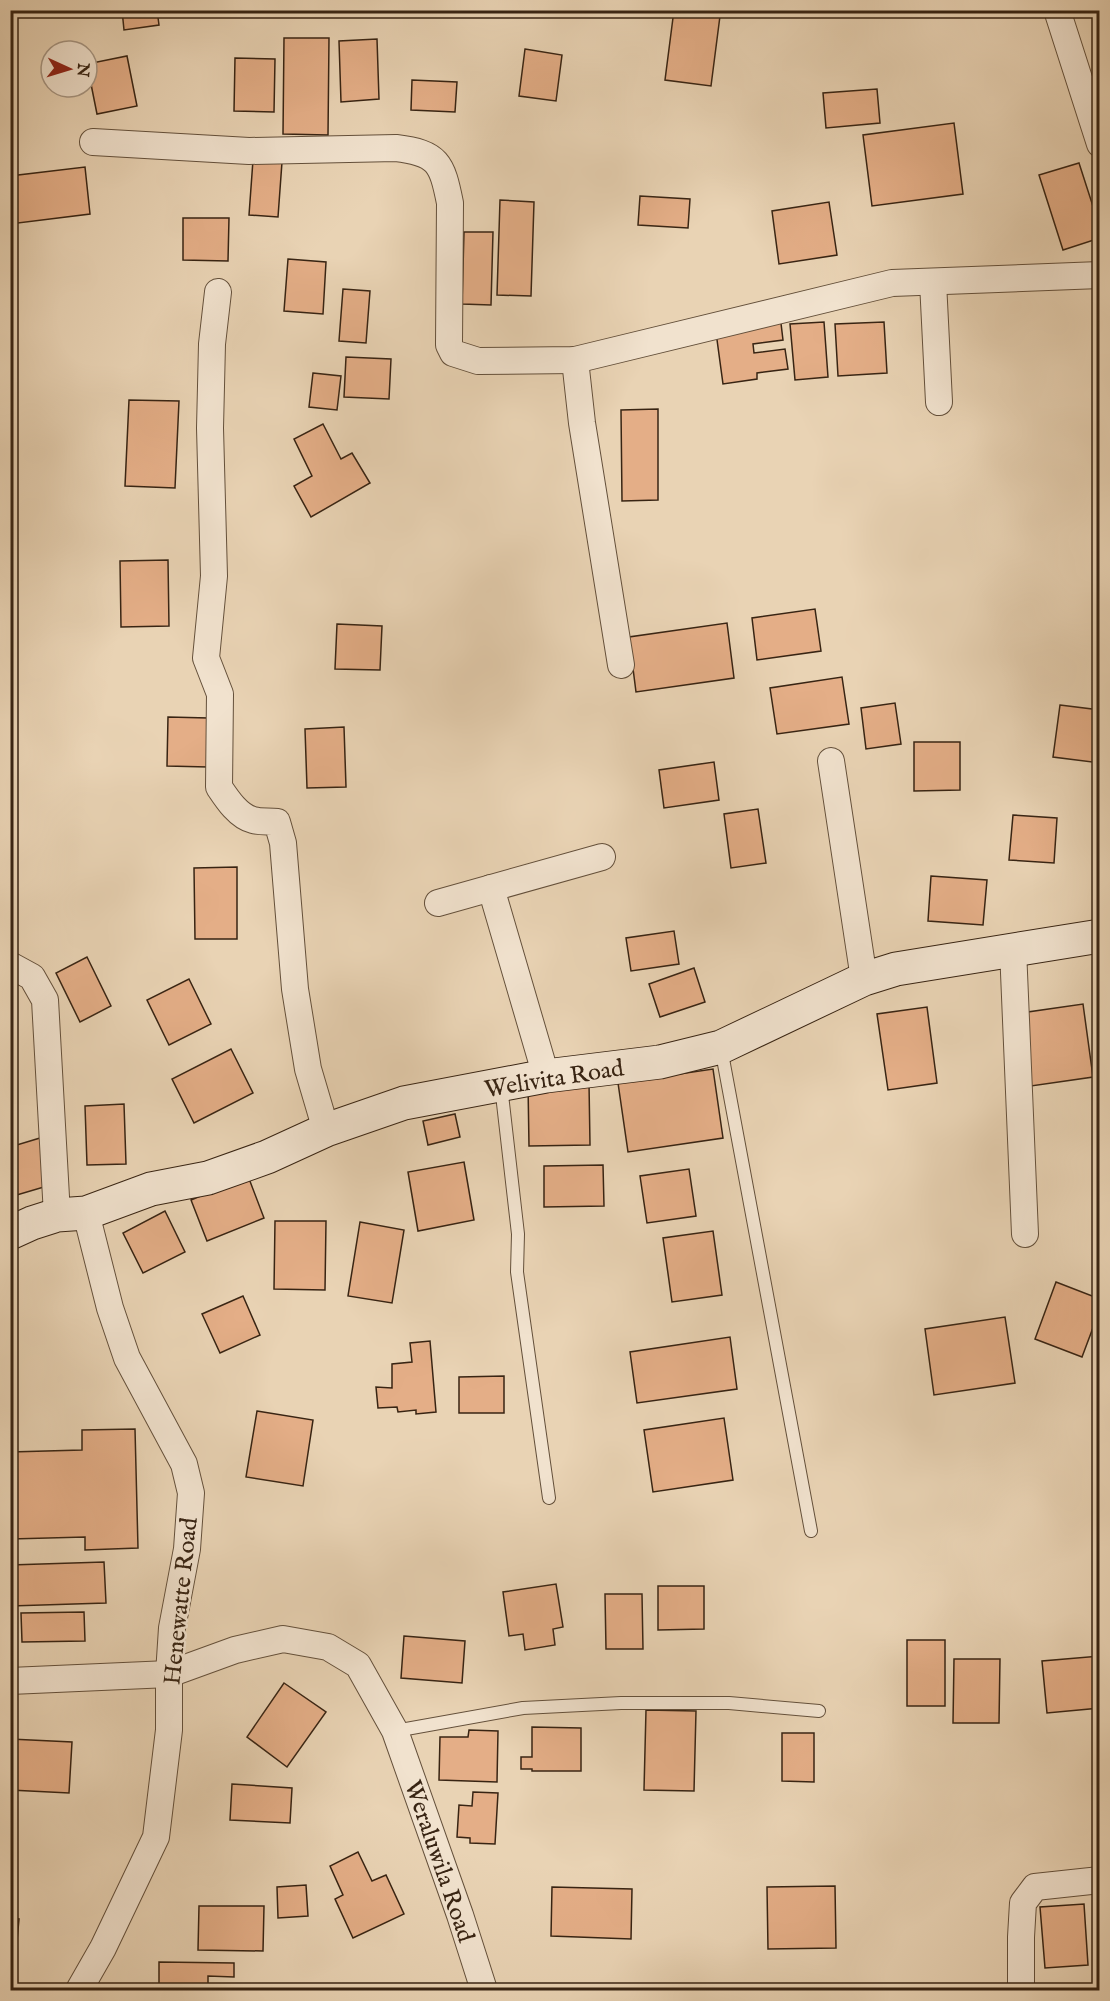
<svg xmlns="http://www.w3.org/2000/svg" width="1110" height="2001" font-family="'IM FELL English',serif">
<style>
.building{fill:#e4ae87;stroke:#382413;stroke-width:1.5}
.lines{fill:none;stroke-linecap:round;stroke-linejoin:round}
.lane-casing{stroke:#64503b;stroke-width:14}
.street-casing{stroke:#64503b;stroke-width:28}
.secondary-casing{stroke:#382413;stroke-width:35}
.lane{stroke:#f1e2ce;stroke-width:12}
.street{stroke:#f1e2ce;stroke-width:26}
.secondary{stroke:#f1e2ce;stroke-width:33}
.labels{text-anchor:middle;stroke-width:5;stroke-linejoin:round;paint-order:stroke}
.street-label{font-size:24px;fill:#382413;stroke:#f1e2ce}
</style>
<rect width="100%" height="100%" fill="#e9d3b4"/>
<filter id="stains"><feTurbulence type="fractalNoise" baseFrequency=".00333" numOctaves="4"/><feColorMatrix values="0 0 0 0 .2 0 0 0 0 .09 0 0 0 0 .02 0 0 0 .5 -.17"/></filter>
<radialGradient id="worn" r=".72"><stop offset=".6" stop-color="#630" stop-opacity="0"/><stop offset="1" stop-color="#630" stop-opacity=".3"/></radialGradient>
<!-- building -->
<g class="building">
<polygon points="122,10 157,10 159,25 124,30"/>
<polygon points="674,10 720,16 711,86 665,80"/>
<polygon points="284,38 329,38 328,135 283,134"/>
<polygon points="377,39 379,99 341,102 339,41"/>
<polygon points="525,49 562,55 556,101 519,96"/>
<polygon points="127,56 137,106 97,114 87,64"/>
<polygon points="235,58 275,59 274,112 234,111"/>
<polygon points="412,80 457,82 455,112 411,110"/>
<polygon points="877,89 880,123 826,128 823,93"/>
<polygon points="954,123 963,194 872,206 863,135"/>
<polygon points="253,160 282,162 278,217 249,215"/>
<polygon points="1079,163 1100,228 1100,238 1063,250 1039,175"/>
<polygon points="85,167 90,214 10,224 10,176"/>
<polygon points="640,196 690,199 688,228 638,225"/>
<polygon points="500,200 534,202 531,296 497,295"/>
<polygon points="829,202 837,255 779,264 772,211"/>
<polygon points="183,218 229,218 228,261 183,260"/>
<polygon points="464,232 493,232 491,305 462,304"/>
<polygon points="288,259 326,262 323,314 284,311"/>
<polygon points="343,289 370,291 366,343 339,341"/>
<polygon points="780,315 783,340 753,344 754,353 785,349 788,369 757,373 757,379 723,384 715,325"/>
<polygon points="824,322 828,377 795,380 790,324"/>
<polygon points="884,322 887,373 838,376 835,324"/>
<polygon points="346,357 391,359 389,399 344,397"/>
<polygon points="313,373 341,376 337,410 309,407"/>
<polygon points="129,400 179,401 175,488 125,486"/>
<polygon points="658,409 658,500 622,501 621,410"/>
<polygon points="323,424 341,459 352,453 370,483 311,517 294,486 312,476 294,439"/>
<polygon points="168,560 169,626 121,627 120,561"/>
<polygon points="815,609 821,651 757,660 752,618"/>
<polygon points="727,623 734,678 636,692 629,637"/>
<polygon points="337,624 382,626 380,670 335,669"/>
<polygon points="842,677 849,724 777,734 770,688"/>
<polygon points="895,703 901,744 866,749 861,708"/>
<polygon points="1060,705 1100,710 1100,763 1053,757"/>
<polygon points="168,717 208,718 208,767 167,766"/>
<polygon points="344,727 346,787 307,788 305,729"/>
<polygon points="914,742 960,742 960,790 914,791"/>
<polygon points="714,762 719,800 664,808 659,770"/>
<polygon points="758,809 766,863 731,868 724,814"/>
<polygon points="1013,815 1057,818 1054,863 1009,860"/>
<polygon points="237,867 237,939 195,939 194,868"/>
<polygon points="931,876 987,880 983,925 928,921"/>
<polygon points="674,931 679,964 631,971 626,938"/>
<polygon points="87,957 111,1006 80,1022 56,973"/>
<polygon points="694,968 705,1002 660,1017 649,984"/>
<polygon points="189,979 211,1024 169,1045 147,1000"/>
<polygon points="1083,1004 1093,1077 1031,1086 1021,1013"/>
<polygon points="927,1007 937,1083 888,1090 877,1014"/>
<polygon points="231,1049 253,1093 194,1123 172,1079"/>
<polygon points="713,1069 723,1138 628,1152 618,1083"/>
<polygon points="589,1083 590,1145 529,1146 528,1084"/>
<polygon points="124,1104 126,1164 87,1165 85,1106"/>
<polygon points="455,1114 460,1137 428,1145 423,1121"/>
<polygon points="40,1138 54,1184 10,1197 10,1147"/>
<polygon points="464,1162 474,1220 418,1231 408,1172"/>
<polygon points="603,1165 604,1206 544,1207 544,1166"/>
<polygon points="689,1169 696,1216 647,1223 640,1176"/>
<polygon points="248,1176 264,1218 207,1241 191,1200"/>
<polygon points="165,1211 185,1252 143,1273 123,1233"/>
<polygon points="275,1221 326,1221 325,1290 274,1289"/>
<polygon points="360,1222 404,1230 392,1303 348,1296"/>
<polygon points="713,1231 722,1295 672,1302 663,1238"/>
<polygon points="1056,1282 1100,1299 1100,1309 1082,1357 1035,1339"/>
<polygon points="243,1296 260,1335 220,1353 202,1314"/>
<polygon points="1005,1317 1015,1383 934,1395 925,1329"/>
<polygon points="730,1337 737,1389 637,1403 630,1352"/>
<polygon points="430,1341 436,1412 416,1414 416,1410 398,1412 397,1407 378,1408 376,1387 392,1388 392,1364 412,1362 410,1343"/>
<polygon points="504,1376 504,1413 459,1413 459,1377"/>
<polygon points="257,1411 313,1420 303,1486 246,1477"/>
<polygon points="724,1418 733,1480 653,1492 644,1430"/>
<polygon points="135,1429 138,1548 85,1550 85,1537 11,1539 10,1452 82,1450 82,1430"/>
<polygon points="104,1562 106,1603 10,1606 10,1565"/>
<polygon points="556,1584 563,1627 553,1629 555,1645 525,1650 523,1634 509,1636 503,1592"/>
<polygon points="658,1586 704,1586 704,1629 658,1630"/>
<polygon points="605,1594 642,1594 643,1649 606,1649"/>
<polygon points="84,1612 85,1641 22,1642 21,1613"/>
<polygon points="404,1636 465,1641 462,1683 401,1678"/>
<rect x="907" y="1640" width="38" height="66"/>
<polygon points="1100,1656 1100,1708 1047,1713 1042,1661"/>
<polygon points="954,1659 1000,1659 999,1723 953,1723"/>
<polygon points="284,1683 326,1712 287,1767 247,1737"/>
<polygon points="646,1710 696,1711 694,1791 644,1790"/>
<polygon points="532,1727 581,1728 581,1771 532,1771 532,1769 521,1769 521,1757 532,1757"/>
<polygon points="469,1730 498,1731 497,1782 439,1780 440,1737 468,1737"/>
<polygon points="782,1733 814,1733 814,1782 782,1781"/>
<polygon points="10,1739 72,1742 69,1793 10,1790"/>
<polygon points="232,1784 292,1788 290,1823 230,1820"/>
<polygon points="473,1792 498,1793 495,1844 470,1843 470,1838 457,1837 459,1805 472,1806"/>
<polygon points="358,1852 372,1881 386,1875 404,1914 353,1938 335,1899 343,1895 330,1866"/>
<polygon points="306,1885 308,1916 278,1918 277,1887"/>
<polygon points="835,1886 836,1948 768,1949 767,1887"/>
<polygon points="552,1887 632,1889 631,1939 551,1936"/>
<polygon points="1084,1904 1088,1965 1045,1968 1040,1907"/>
<polygon points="199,1906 264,1906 263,1951 198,1950"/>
<polygon points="10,1918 19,1919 14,1973 10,1973"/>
<polygon points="159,1962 234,1963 234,1977 208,1976 208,1990 159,1990"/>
</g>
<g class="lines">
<!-- lane casing -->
<g class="lane-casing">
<g id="lane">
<polyline points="721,1048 811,1531"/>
<polyline points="501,1086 518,1234 517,1272 549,1498"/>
<polyline points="395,1731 523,1708 621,1703 729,1703 819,1711"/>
</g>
</g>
<!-- street casing -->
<g class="street-casing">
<g id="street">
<polyline points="1057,10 1100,144"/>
<path d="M93,142L249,151L396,148C438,153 442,163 450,203L449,345L453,353L478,361L575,360L892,283L1100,275"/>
<polyline points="933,282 939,402"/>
<path d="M218,292L212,344L210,428L214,576L206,658L220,694L219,787C227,799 238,816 253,820C260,822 269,821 277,822L283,843L295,989L308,1069L326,1130"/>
<polyline points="575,360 582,423 621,665"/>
<polyline points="831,761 864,979"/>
<polyline points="491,888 546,1076"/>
<polyline points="438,903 602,857"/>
<polyline points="1013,949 1025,1234"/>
<polyline points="10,965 32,977 45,1000 57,1215"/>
<polyline points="10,1681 169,1674 235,1650 283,1639 328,1647 358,1665 395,1731 460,1915 484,1990"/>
<polyline points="79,1990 103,1948 156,1837 169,1730 169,1674 172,1628 187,1549 191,1493 184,1464 127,1358 110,1308 86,1213"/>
<polyline points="1021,1990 1021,1937 1023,1903 1035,1887 1100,1880"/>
</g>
</g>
<!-- secondary casing -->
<g class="secondary-casing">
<polyline id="secondary" points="10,1233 32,1223 57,1215 86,1213 151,1189 208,1178 267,1157 326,1130 404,1103 546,1076 660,1062 721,1047 864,979 896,969 1100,936"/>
</g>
<!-- lane -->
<use href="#lane" class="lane"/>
<!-- street -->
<use href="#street" class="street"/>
<!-- secondary -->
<use href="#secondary" class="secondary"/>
</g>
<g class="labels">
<!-- street labels -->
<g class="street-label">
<text transform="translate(554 1078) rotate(-9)" y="8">Welivita Road</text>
<text transform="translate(180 1601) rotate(-84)" y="8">Henewatte Road</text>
<text transform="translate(440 1861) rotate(71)" y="8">Weraluwila Road</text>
</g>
</g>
<!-- margin -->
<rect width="1110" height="2001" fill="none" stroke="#e9d3b4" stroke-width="36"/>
<rect x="12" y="12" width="1086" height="1977" fill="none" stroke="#382413" stroke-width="3"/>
<rect x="18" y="18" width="1074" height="1965" fill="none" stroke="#382413" stroke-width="1.5"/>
<!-- north arrow -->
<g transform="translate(69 69) rotate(94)"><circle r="28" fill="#f1e2ce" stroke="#a79683" stroke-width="1.5"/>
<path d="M0-4.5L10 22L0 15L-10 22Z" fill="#8f2418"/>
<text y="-9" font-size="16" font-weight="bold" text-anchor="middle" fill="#382413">N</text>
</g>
<rect width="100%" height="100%" filter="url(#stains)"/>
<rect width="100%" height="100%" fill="url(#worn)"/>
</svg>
